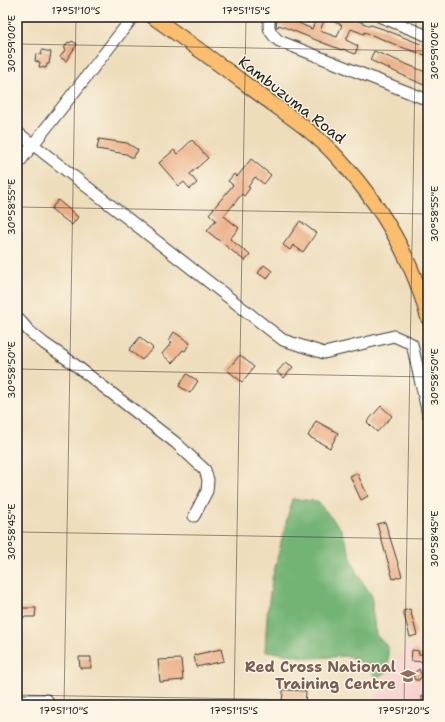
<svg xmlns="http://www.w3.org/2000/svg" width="445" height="722" font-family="'Shantell Sans',sans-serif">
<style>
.built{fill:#f7d0cd}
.forest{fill:#73b374;stroke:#486848}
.building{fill:#ebac82;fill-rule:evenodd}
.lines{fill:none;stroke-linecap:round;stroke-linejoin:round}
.minor-casing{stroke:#3c3934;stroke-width:13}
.major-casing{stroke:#3c3934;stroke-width:16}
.minor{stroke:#fff;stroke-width:11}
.major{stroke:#fbbd6e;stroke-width:14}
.ticks{fill:none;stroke:#1c1c1c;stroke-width:1;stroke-opacity:0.45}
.labels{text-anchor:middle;stroke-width:3;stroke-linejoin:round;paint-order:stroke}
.street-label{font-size:15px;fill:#1c1c1c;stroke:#fcf5e5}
.education-label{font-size:15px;font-weight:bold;fill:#785e54;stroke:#fcf5e5;text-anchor:end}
.neatline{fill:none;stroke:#1c1c1c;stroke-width:1.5}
.ticks-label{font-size:10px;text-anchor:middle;fill:#1c1c1c}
</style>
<rect width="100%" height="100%" fill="#fcf5e5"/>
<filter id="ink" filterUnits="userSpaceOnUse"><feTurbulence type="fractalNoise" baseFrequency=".025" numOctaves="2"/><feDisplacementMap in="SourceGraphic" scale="8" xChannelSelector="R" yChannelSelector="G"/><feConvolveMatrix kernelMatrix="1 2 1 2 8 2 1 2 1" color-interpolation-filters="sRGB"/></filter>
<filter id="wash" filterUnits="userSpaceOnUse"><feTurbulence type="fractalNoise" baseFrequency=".012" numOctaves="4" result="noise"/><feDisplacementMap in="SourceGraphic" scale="16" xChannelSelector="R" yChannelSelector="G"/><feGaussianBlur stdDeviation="0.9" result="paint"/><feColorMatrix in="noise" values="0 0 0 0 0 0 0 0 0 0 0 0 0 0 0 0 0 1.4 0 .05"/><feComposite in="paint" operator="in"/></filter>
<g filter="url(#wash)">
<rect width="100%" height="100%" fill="#edb"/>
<!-- built -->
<polygon class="built" points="405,646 428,647 428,705 371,705"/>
<!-- forest -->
<polygon class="forest" points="292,499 317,501 341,529 357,574 372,596 372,608 376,635 388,647 388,671 376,678 369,667 349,656 312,658 265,651 267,615 272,579"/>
<g id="blocks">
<!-- building -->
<g class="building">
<path d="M277,17H285L312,29L317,17H349L370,26L371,25L383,29L428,47V56L401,47L377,37L364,32V34L351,29L346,40L358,46L355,54L343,49L342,50L321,42L279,25L278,27H276ZM325,18L342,25L337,37L320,31Z"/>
<polygon points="72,41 77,44 66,61 60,57 66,49 64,48 68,42 70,43"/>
<polygon points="42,50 51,52 49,64 47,64 46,68 39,67 40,62 35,61 36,54 41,55"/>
<polygon points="374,51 428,73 428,87 370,60"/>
<polygon points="99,139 127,143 138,150 133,158 126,154 97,149"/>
<polygon points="192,140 208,158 190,174 197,183 190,189 184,182 179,186 159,163 174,150 177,154"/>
<polygon points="251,159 271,175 264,184 255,177 248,187 250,188 244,196 242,194 224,216 239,228 230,239 250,255 245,261 207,231 216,220 209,214 233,185 228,181 234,174 237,177"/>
<polygon points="58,200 78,217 72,225 51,209"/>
<polygon points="300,221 316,233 303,252 293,245 290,250 283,245"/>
<polygon points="264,265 272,271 267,279 258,273"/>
<polygon points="174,332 190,343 185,351 183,350 172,363 162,354 172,342 169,340"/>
<polygon points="140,337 153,348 142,360 129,350"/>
<polygon points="240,355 254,367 242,382 227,370"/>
<polygon points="286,362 293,367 284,378 277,372"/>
<polygon points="187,374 198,381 190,393 179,386"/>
<polygon points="381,406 392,416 377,432 367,422"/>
<polygon points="316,421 338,433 330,448 308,436"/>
<polygon points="357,473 368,496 361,500 350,476"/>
<polygon points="385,522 402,576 393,579 377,524"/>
<polygon points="19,608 36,608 35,617 19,617"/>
<polygon points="410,609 417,635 410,637 403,611"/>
<polygon points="221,649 224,661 196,667 194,655"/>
<polygon points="412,650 419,651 418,654 428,654 428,662 411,661"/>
<polygon points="79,657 91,657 91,668 80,668"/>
<polygon points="181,659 183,680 160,682 158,660"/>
<polygon points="419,669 422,676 419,680 416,680 414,679 413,674"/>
<polygon points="283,690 306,691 305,705 282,705"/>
<rect x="422" y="696" width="6" height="9"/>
</g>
</g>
</g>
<g filter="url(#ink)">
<use href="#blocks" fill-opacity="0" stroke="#3c3934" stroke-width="1"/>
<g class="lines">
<!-- minor casing -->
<g class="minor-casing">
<g id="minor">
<path d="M270,17C267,29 270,33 279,41L428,100"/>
<polyline points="381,17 428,36"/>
<polyline points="17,132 283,340 324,353 394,336 412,344 428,414"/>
<polyline points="17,165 133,17"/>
<polyline points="17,317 29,331 45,344 70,361 176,443 205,470 208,480 207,491 194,516"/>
<polyline points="17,700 47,700"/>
</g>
</g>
<!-- major casing -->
<g class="major-casing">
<path id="major" d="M153,17C190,43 227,70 263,97C288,115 315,133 336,156C379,202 412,257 428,318"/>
</g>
<!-- minor -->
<use href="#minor" class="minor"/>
<!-- major -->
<use href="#major" class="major"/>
</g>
</g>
<!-- ticks -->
<path class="ticks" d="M17,44L428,51M17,207L428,214M17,369L428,377M17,532L428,539M17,695L428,702M64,705L76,17M234,705L246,17M404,705L416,17"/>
<!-- icons -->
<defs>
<g id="university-bare" transform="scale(1.2)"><path d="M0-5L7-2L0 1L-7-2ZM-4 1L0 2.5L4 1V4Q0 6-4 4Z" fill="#8d6e63" stroke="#fcf5e5" stroke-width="2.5" paint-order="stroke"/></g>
</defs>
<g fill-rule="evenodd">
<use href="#university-bare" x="408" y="676"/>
</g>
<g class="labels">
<!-- street labels -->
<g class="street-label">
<text transform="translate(292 100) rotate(38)" y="5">Kambuzuma Road</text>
</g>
<!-- education labels -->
<g class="education-label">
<text x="396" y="672">Red Cross National<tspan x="396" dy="17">Training Centre</tspan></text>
</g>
</g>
<!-- margin -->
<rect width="445" height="722" fill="none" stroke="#fcf5e5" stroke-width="44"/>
<rect x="22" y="22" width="401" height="678" class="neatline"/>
<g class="ticks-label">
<text x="76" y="14">17°51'10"S</text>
<text x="246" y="14">17°51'15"S</text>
<text transform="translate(11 44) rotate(-90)" y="4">30°59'00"E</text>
<text transform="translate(434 51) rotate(-90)" y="4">30°59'00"E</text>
<text transform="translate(11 207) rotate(-90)" y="4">30°58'55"E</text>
<text transform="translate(434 214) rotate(-90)" y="4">30°58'55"E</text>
<text transform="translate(11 370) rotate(-90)" y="4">30°58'50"E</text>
<text transform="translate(434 377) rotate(-90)" y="4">30°58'50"E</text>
<text transform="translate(11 532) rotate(-90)" y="4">30°58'45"E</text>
<text transform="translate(434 539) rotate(-90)" y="4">30°58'45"E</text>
<text x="64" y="714">17°51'10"S</text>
<text x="234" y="714">17°51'15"S</text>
<text x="404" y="714">17°51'20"S</text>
</g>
</svg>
